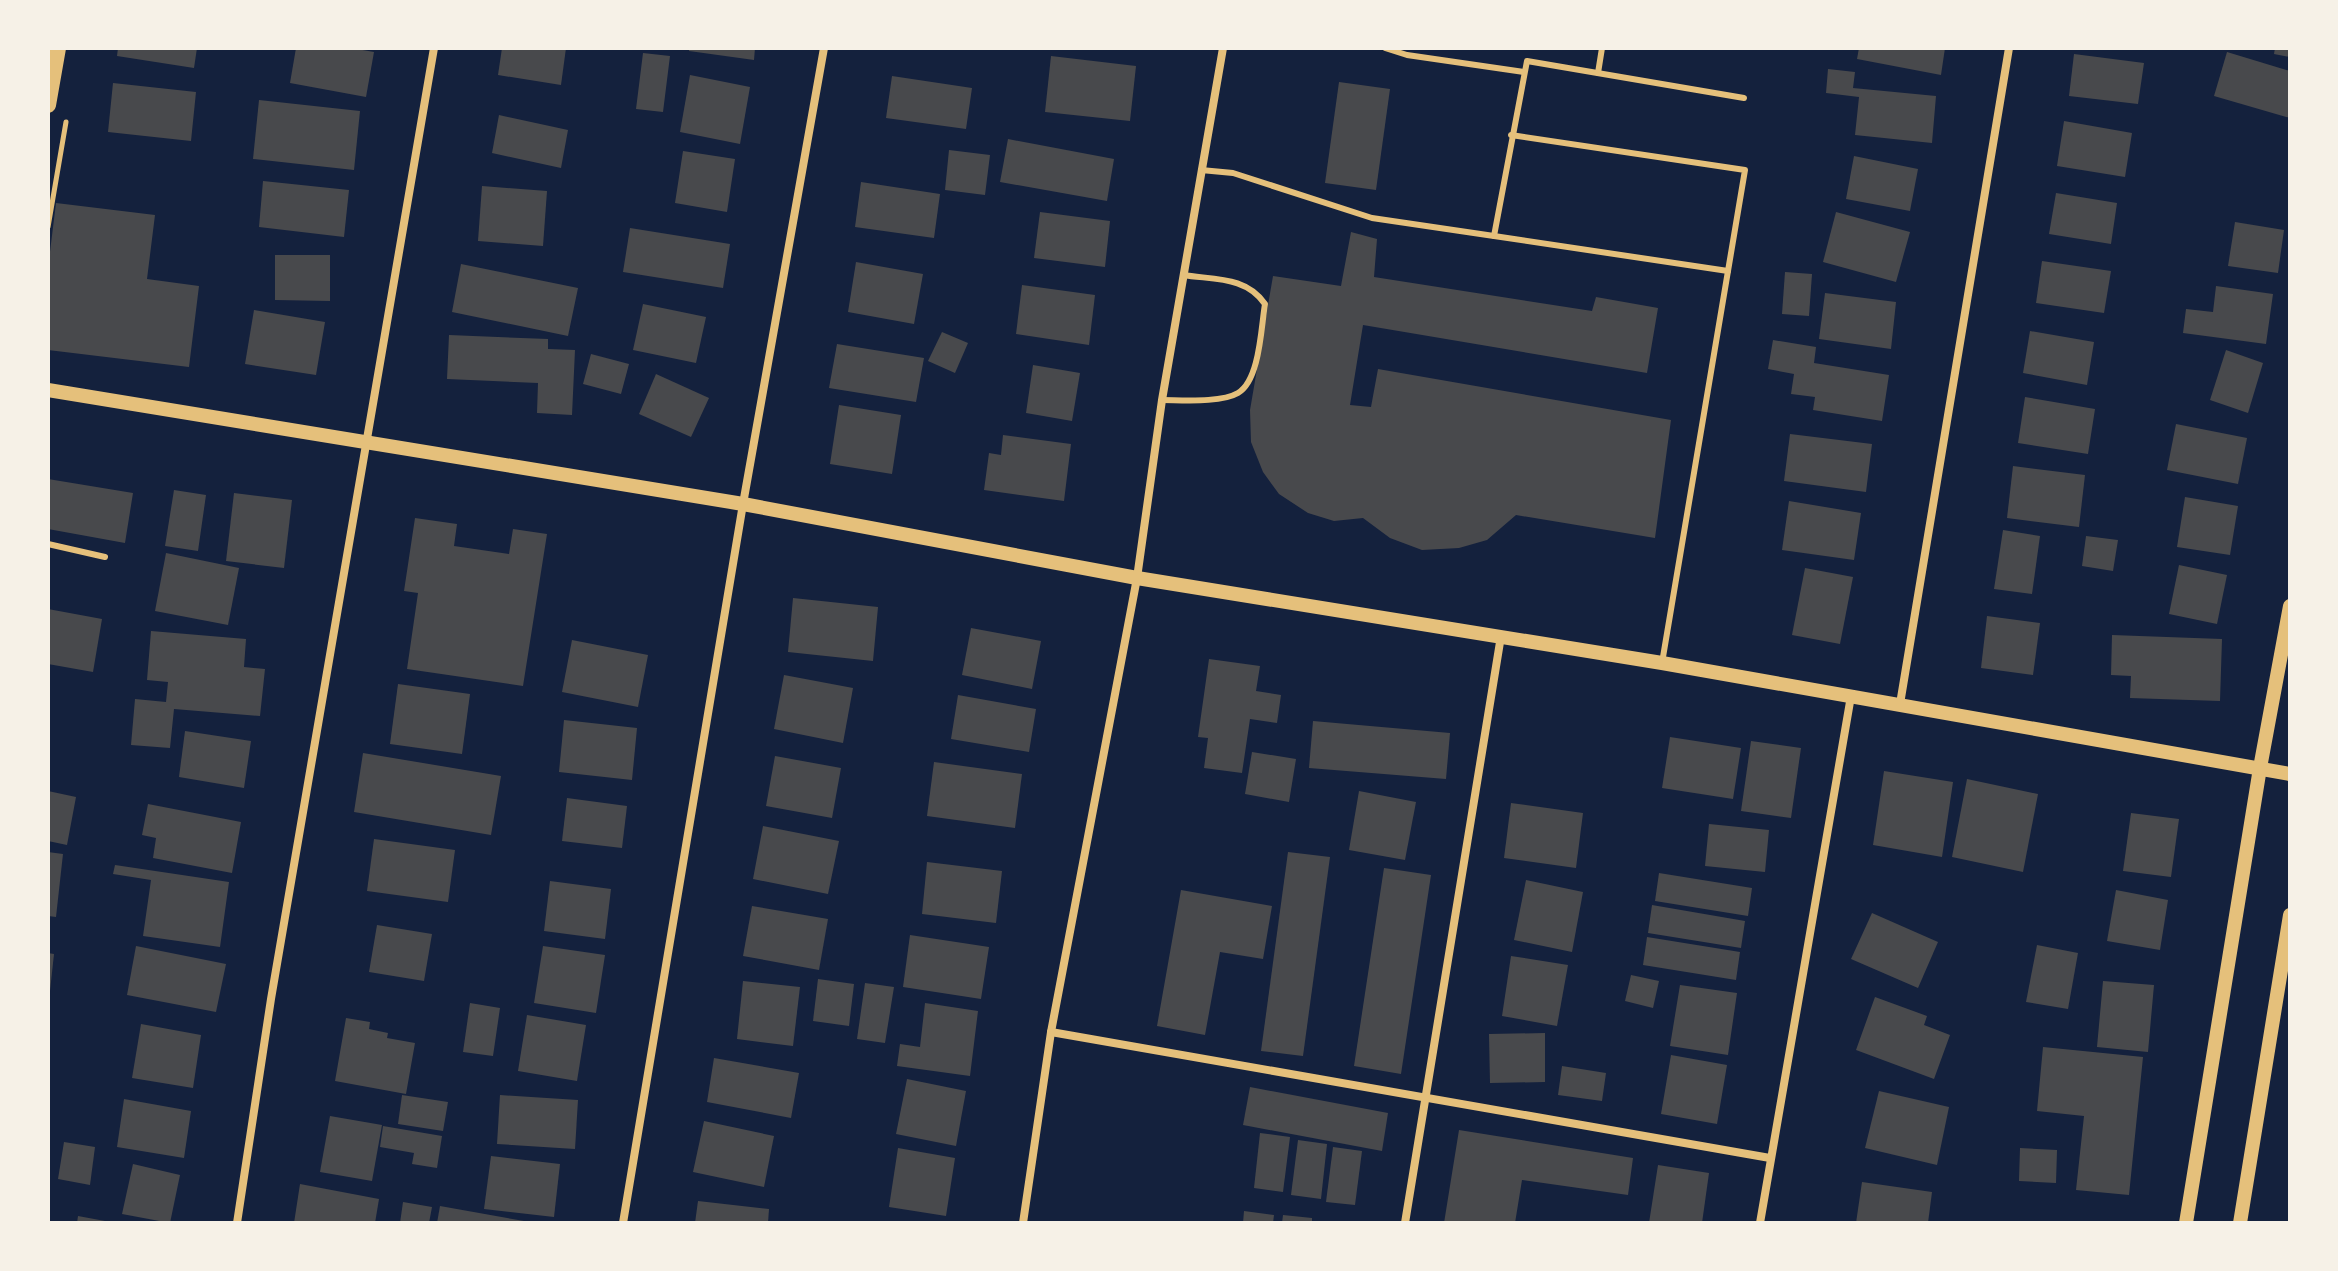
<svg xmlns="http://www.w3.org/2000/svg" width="2338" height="1271" font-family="Mulish,sans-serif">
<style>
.building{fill:#48494c}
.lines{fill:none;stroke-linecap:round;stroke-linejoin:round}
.path{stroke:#e5c07b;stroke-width:5}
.service{stroke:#e5c07b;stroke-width:6}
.minor{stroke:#e5c07b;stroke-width:8}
.tertiary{stroke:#e5c07b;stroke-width:14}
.secondary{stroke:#e5c07b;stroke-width:16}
</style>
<rect width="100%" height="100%" fill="#14213d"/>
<!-- building -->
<g class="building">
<polygon points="118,48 197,48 194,68 117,56"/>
<polygon points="296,48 351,48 374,52 366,97 290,83"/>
<polygon points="502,48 566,48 561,85 498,75"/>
<polygon points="689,48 755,48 754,60 689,51"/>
<polygon points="1859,48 1945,48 1941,75 1857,59"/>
<polygon points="2275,48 2290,48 2290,57 2274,54"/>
<polygon points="2227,52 2290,71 2290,118 2214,96"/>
<polygon points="643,53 670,56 663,112 636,109"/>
<polygon points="2074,54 2144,63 2138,104 2069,96"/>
<polygon points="1051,56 1136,66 1130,121 1045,112"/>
<polygon points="1828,69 1855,72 1853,88 1936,96 1932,143 1855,135 1859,97 1826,93"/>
<polygon points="690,75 750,87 740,144 680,132"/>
<polygon points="892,76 972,88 966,129 886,118"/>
<polygon points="1339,82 1390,89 1376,190 1325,183"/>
<polygon points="113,83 196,92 191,141 108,132"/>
<polygon points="259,100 360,111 354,170 253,159"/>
<polygon points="499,115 568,130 561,168 492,153"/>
<polygon points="2064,121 2132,133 2125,177 2057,166"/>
<polygon points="1008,139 1114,159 1107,201 1000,182"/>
<polygon points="949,150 990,155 985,195 945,190"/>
<polygon points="683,151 735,159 727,212 675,203"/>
<polygon points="1854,156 1918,169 1910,211 1846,199"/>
<polygon points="263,181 349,190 344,237 259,227"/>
<polygon points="861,182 940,194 934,238 855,227"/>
<polygon points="482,186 547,191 543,246 478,241"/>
<polygon points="2056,193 2117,203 2111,244 2049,234"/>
<polygon points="56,203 155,215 147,279 199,286 189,367 48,350 48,268"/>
<polygon points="1040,212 1110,221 1105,267 1034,258"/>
<polygon points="1836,212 1910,232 1896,282 1823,262"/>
<polygon points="2235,222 2284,230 2278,273 2228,266"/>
<polygon points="630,228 730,244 723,288 623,272"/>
<polygon points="1351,232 1377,239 1374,277 1592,311 1596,297 1658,308 1647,373 1363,325 1350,405 1371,407 1378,369 1671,420 1655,538 1516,515 1487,540 1459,548 1422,550 1390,538 1363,518 1334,521 1308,513 1279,494 1263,472 1251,442 1250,410 1273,276 1341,286"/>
<polygon points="275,255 330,255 330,301 275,300"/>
<polygon points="2042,261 2111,271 2104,313 2036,303"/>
<polygon points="856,262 923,274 914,324 848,312"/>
<polygon points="461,264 578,288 568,336 452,312"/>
<polygon points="1785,272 1812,274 1809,316 1782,314"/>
<polygon points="1022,285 1095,295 1089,345 1016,334"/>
<polygon points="2216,286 2273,294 2266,344 2183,333 2186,309 2213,312"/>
<polygon points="1825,293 1896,302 1891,349 1819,339"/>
<polygon points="643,304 706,317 696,363 633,350"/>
<polygon points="254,310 325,322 316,375 245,364"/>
<polygon points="2030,331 2094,342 2087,385 2023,373"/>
<polygon points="942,332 968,343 955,373 928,361"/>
<polygon points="449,335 548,339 548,349 575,350 572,415 537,413 538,383 447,379"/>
<polygon points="1773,340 1816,347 1814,363 1889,375 1882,421 1813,410 1815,397 1791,394 1794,374 1768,369"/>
<polygon points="837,344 924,358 916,402 829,388"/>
<polygon points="2226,350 2263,363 2248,413 2210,400"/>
<polygon points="591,354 629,364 621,394 583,384"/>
<polygon points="1033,365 1080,373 1072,421 1026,413"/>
<polygon points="656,374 709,398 691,437 639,414"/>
<polygon points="2025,397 2095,409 2088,454 2018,443"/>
<polygon points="839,405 901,415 892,474 830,464"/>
<polygon points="2176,424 2247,438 2238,484 2167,470"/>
<polygon points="1790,434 1872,444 1866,492 1784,481"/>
<polygon points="1003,435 1071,444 1064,501 984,490 989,453 1001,455"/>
<polygon points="2013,466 2085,475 2079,527 2007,518"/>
<polygon points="48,479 133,493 125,543 48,529"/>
<polygon points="174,490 206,495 198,551 165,546"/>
<polygon points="234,493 292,500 284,568 226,561"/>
<polygon points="2185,497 2238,506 2230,555 2177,547"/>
<polygon points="1789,501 1861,513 1854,560 1782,550"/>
<polygon points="415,518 457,524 454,546 509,554 513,529 547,534 523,686 407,669 418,593 404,591"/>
<polygon points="2003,530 2040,536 2032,594 1994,589"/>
<polygon points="2086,536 2118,540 2113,571 2082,566"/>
<polygon points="166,553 239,568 228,625 155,611"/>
<polygon points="2179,565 2227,575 2217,624 2169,614"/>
<polygon points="1805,568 1853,577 1840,644 1792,635"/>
<polygon points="793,598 878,607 873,661 788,652"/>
<polygon points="48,609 102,619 93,672 48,664"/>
<polygon points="1987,616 2040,623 2033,675 1981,668"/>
<polygon points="971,628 1041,641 1032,689 962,675"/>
<polygon points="151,631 246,639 244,667 265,669 260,716 174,709 170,748 131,745 135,699 166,702 168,682 147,680"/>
<polygon points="2112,635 2222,639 2220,701 2130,698 2131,676 2111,675"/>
<polygon points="572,640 648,655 638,707 562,692"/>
<polygon points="1209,659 1260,666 1256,691 1281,695 1277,723 1250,719 1242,773 1204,768 1208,738 1198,737"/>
<polygon points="784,675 853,688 843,743 774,729"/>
<polygon points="398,684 470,694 462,754 390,744"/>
<polygon points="958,695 1036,709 1029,752 951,739"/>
<polygon points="564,720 637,728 632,780 559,772"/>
<polygon points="1313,721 1450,733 1446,779 1309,768"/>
<polygon points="185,731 251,741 244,788 179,777"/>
<polygon points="1670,737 1741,748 1733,799 1662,788"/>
<polygon points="1751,741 1801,748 1791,818 1741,811"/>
<polygon points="1252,752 1296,759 1289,802 1245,794"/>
<polygon points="363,753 501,776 491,835 354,812"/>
<polygon points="775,756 841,768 832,818 766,806"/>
<polygon points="934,762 1022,774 1015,828 927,816"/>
<polygon points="1884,771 1953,782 1942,857 1873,845"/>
<polygon points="1967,779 2038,794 2023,872 1952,857"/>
<polygon points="48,791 76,797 67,845 48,841"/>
<polygon points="1359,791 1416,802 1405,860 1349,850"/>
<polygon points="567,798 627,806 622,848 562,841"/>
<polygon points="1511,803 1583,813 1576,868 1504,858"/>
<polygon points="148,804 241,822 232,873 153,858 156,838 142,835"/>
<polygon points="2131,813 2179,819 2171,877 2123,871"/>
<polygon points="1709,824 1769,830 1765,872 1705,866"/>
<polygon points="763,826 839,841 828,894 753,879"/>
<polygon points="374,839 455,850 448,902 367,891"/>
<polygon points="48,852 63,854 56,917 48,916"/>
<polygon points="1288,852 1330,857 1303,1056 1261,1051"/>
<polygon points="927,862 1002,871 996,923 922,914"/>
<polygon points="115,865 229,882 220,947 143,936 151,880 113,874"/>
<polygon points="1384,868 1431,875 1401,1074 1354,1066"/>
<polygon points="1659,873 1752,888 1748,916 1655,901"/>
<polygon points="1526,880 1583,892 1572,952 1514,940"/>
<polygon points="550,881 611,889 605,939 544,931"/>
<polygon points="1181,890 1272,906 1263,959 1220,952 1205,1035 1157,1026"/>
<polygon points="2116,890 2168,900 2160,950 2107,941"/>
<polygon points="1652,905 1745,921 1741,948 1648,933"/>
<polygon points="752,906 828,919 819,970 743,956"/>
<polygon points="1872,913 1938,942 1918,988 1851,959"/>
<polygon points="377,925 432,934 424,981 369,972"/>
<polygon points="910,935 989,947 981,999 903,987"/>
<polygon points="1647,937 1740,952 1736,980 1643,965"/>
<polygon points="2037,945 2078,953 2068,1009 2026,1002"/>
<polygon points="136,946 226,964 216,1012 127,995"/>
<polygon points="543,946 605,955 596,1013 534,1003"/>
<polygon points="48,953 54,954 50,991 48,990"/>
<polygon points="1511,956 1568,965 1557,1026 1502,1016"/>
<polygon points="1631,975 1659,981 1653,1008 1625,1001"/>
<polygon points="818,979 854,984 849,1026 813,1021"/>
<polygon points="743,981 800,987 793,1046 737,1039"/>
<polygon points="2103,981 2154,985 2148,1052 2097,1047"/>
<polygon points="865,983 894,987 885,1043 857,1039"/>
<polygon points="1680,985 1737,993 1728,1055 1670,1046"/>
<polygon points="1875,997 1927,1016 1924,1025 1950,1035 1934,1079 1856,1050"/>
<polygon points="470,1003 500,1008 493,1056 463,1052"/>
<polygon points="925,1003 978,1011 970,1076 897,1066 900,1044 920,1047"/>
<polygon points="527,1015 586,1025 577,1081 518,1071"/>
<polygon points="346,1018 370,1022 369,1029 388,1033 387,1038 415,1043 406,1094 335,1081"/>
<polygon points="141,1024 201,1035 193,1088 132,1078"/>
<polygon points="1545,1033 1545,1082 1490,1083 1489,1034"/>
<polygon points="2043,1047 2143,1057 2129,1195 2076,1190 2084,1116 2037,1111"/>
<polygon points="1671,1055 1727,1065 1717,1124 1661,1114"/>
<polygon points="714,1058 799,1073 791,1118 707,1102"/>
<polygon points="1562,1066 1606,1073 1602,1101 1558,1095"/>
<polygon points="907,1079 966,1091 956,1146 896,1134"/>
<polygon points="1250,1087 1388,1113 1382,1151 1243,1125"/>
<polygon points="1879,1091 1949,1107 1937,1165 1865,1148"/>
<polygon points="402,1095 448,1102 443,1131 398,1124"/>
<polygon points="500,1095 578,1100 575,1149 497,1144"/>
<polygon points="124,1099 191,1111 184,1158 117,1147"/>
<polygon points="330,1116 382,1125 372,1181 320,1172"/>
<polygon points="704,1121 774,1136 764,1187 693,1172"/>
<polygon points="383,1126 442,1136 437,1168 412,1164 414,1153 380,1147"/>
<polygon points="1459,1130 1633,1158 1628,1195 1522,1180 1515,1223 1444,1223"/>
<polygon points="1260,1133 1290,1137 1283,1192 1254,1188"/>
<polygon points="1298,1140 1327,1144 1321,1199 1291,1195"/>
<polygon points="64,1142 95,1147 90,1185 58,1179"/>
<polygon points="1333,1147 1362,1151 1355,1205 1326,1202"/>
<polygon points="898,1148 955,1158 946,1216 889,1207"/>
<polygon points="2020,1148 2057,1150 2056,1183 2019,1181"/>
<polygon points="491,1156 560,1164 554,1217 484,1209"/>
<polygon points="133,1164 180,1175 170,1223 122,1214"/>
<polygon points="1658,1165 1709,1173 1702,1223 1649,1223"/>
<polygon points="1862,1182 1932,1192 1928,1223 1856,1223"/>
<polygon points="300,1184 379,1199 375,1223 294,1223"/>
<polygon points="698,1201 769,1209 768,1223 695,1223"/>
<polygon points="403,1202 432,1207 429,1223 400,1223"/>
<polygon points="440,1206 524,1221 524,1223 437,1223"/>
<polygon points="1244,1211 1274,1215 1273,1223 1243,1223"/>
<polygon points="1283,1215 1312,1218 1312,1223 1282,1223"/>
<polygon points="78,1216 105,1221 105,1223 77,1223"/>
</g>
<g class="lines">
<!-- path -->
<polyline class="path" points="48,227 66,122"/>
<!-- service -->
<g class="service">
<polyline points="1385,48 1407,55 1524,72"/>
<polyline points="1598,73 1602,48"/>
<polyline points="1511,135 1745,170 1662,663"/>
<polyline points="1201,170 1233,173 1372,218 1494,236"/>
<polyline points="1728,271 1494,236 1527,61 1744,98"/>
<path d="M1162,400C1182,400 1221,403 1238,393C1260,380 1261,327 1265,304C1246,276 1214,280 1183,275"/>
<polyline points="48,544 105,557"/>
</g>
<!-- minor -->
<g class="minor">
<polyline points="1900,704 2009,48"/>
<polyline points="1051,1032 1770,1158"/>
<polyline points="237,1223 271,999 434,48"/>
<polyline points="623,1223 743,504 824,48"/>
<polyline points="1023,1223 1051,1032 1137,578 1162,400 1223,48"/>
<polyline points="1405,1223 1501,636"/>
<polyline points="1760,1223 1851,696"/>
</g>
<!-- tertiary -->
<g class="tertiary">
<polyline points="48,390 743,504 1137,578 1662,663 2290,774"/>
<polyline points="2186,1223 2260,768 2290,606"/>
<polyline points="2240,1223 2290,915"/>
</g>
<!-- secondary -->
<polyline class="secondary" points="48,105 58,48"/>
</g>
<!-- border -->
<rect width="2338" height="1271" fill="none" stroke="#f6f1e7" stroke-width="100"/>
</svg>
